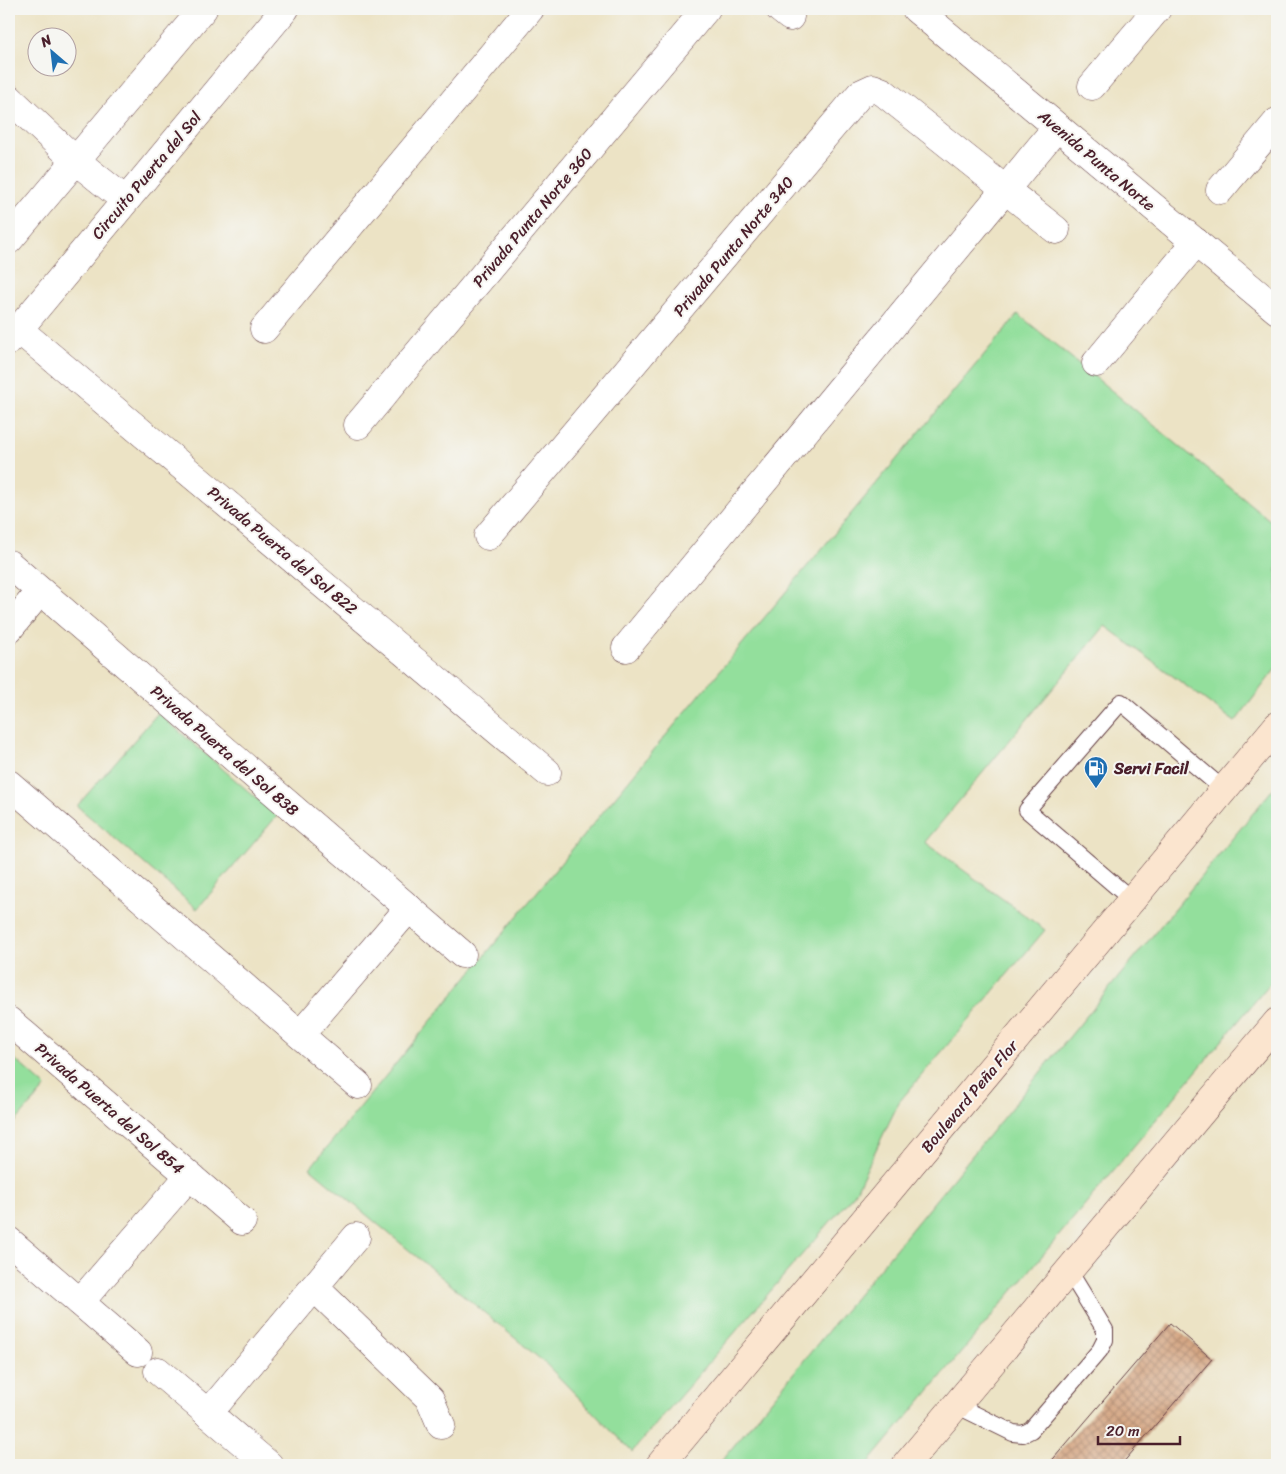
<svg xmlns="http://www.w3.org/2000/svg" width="1286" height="1474" font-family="Sriracha,sans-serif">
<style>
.grass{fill:#93df9c;stroke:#6e7f64}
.building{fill:url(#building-cross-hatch)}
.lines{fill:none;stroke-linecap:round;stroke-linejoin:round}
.service-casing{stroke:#623c42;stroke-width:18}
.minor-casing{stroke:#623c42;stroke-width:29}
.tertiary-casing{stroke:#623c42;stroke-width:29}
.secondary-casing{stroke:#623c42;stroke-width:29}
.service{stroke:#fff;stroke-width:16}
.minor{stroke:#fff;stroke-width:28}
.tertiary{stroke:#fff;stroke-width:28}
.secondary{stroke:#fbe5cf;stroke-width:28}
.labels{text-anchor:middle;stroke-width:4;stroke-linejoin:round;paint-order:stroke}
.street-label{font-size:16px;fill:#4a1f2b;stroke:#f6f6f2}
.poi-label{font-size:16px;font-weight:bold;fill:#4a1f2b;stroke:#f6f6f2;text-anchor:start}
</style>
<defs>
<pattern id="building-cross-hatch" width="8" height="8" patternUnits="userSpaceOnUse" patternTransform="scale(1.25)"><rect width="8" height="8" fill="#d4a582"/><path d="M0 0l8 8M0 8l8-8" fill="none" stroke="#ae866b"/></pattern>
</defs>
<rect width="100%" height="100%" fill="#f6f6f2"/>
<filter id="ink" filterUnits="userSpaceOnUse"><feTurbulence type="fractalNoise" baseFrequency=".02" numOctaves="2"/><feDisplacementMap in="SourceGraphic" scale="10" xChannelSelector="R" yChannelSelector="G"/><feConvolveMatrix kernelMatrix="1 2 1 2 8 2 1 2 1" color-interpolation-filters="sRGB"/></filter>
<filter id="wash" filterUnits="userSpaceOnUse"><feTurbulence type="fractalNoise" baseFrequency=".0096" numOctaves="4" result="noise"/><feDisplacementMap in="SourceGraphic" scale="20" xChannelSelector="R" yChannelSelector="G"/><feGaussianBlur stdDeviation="1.12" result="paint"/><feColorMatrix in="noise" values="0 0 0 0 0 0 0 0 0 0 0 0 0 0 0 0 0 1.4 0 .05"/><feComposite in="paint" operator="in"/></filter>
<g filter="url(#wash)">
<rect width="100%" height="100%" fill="#ece3c5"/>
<!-- grass -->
<g class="grass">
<polygon points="1018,314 1277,526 1277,667 1235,722 1105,626 925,842 1045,930 899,1102 855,1193 632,1452 545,1363 310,1168 662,740"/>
<polygon points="158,713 277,816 197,909 77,806"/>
<polygon points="1277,784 1277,975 867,1465 718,1465"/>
<polygon points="9,1054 46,1087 9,1129"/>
</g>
<g id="blocks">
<!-- building -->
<polygon class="building" points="1170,1323 1212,1359 1121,1465 1048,1465"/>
</g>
</g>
<g filter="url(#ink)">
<use href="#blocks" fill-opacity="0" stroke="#623c42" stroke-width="1"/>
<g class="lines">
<!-- service casing -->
<g class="service-casing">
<g id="service">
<polyline points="1132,900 1027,810 1121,702 1224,790"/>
<polyline points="956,1405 1013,1433 1023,1434 1031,1430 1100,1350 1105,1340 1105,1330 1069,1271"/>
</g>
</g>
<!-- minor casing -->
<g class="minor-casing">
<g id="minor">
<polyline points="780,9 790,17"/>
<polyline points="916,9 1277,310"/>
<polyline points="1092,86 1157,9"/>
<polyline points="9,98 75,160 125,200"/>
<polyline points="1220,190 1277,122"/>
<polyline points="18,329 547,772"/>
<polyline points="264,329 530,9"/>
<polyline points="1096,363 1196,242"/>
<polyline points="358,425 706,9"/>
<polyline points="488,536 860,94 873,88 883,92 1056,230"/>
<polyline points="9,564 462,954"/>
<polyline points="9,629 40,591"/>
<polyline points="626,648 1057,127"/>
<polyline points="9,784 358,1085"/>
<polyline points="9,1021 242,1221"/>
<polyline points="300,1035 409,908"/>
<polyline points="9,1241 138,1352"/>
<polyline points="314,1287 430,1399 441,1425"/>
<polyline points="80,1302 189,1176"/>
<polyline points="158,1371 269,1465"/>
<polyline points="208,1414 356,1237"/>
</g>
</g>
<!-- tertiary casing -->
<g class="tertiary-casing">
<g id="tertiary">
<polyline points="9,240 203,9"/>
<polyline points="9,341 285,9"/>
</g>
</g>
<!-- secondary casing -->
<g class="secondary-casing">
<g id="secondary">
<polyline points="660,1465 1277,726"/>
<polyline points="906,1465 1277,1022"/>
</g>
</g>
<!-- service -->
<use href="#service" class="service"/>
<!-- minor -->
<use href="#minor" class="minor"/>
<!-- tertiary -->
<use href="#tertiary" class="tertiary"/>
<!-- secondary -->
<use href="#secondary" class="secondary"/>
</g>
</g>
<!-- icons -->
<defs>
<g id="fuel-pin" transform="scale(1.25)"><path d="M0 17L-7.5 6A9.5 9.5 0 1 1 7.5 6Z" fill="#1f6fb2" stroke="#f6f6f2"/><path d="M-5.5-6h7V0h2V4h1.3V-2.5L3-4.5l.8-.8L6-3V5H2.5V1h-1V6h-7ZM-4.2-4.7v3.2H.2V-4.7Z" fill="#fff"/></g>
</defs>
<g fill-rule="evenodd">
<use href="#fuel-pin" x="1096" y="768"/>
</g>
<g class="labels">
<!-- street labels -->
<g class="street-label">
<text transform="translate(1097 160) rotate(40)" y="6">Avenida Punta Norte</text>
<text transform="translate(146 175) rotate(-50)" y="6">Circuito Puerta del Sol</text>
<text transform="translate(532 217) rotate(-50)" y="6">Privada Punta Norte 360</text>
<text transform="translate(733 246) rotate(-50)" y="6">Privada Punta Norte 340</text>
<text transform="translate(283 550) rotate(40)" y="6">Privada Puerta del Sol 822</text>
<text transform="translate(225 750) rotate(41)" y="6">Privada Puerta del Sol 838</text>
<text transform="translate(969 1096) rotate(-50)" y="6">Boulevard Peña Flor</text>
<text transform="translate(110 1108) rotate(41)" y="6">Privada Puerta del Sol 854</text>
</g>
<!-- poi labels -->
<g class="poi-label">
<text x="1114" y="774">Servi Facil</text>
</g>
</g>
<!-- margin -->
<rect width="1286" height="1474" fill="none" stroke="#f6f6f2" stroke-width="30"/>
<!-- north arrow -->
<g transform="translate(52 52) rotate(332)"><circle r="24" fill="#f6f6f2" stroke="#b1a0a2"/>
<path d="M0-4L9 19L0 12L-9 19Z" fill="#1f6fb2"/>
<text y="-8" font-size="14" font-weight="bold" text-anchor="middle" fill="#4a1f2b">N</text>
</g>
<!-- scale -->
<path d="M1098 1436v8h82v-8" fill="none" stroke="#4a1f2b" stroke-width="2.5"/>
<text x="1106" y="1436" font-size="15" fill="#4a1f2b" stroke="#f6f6f2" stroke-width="4" paint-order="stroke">20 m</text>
</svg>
